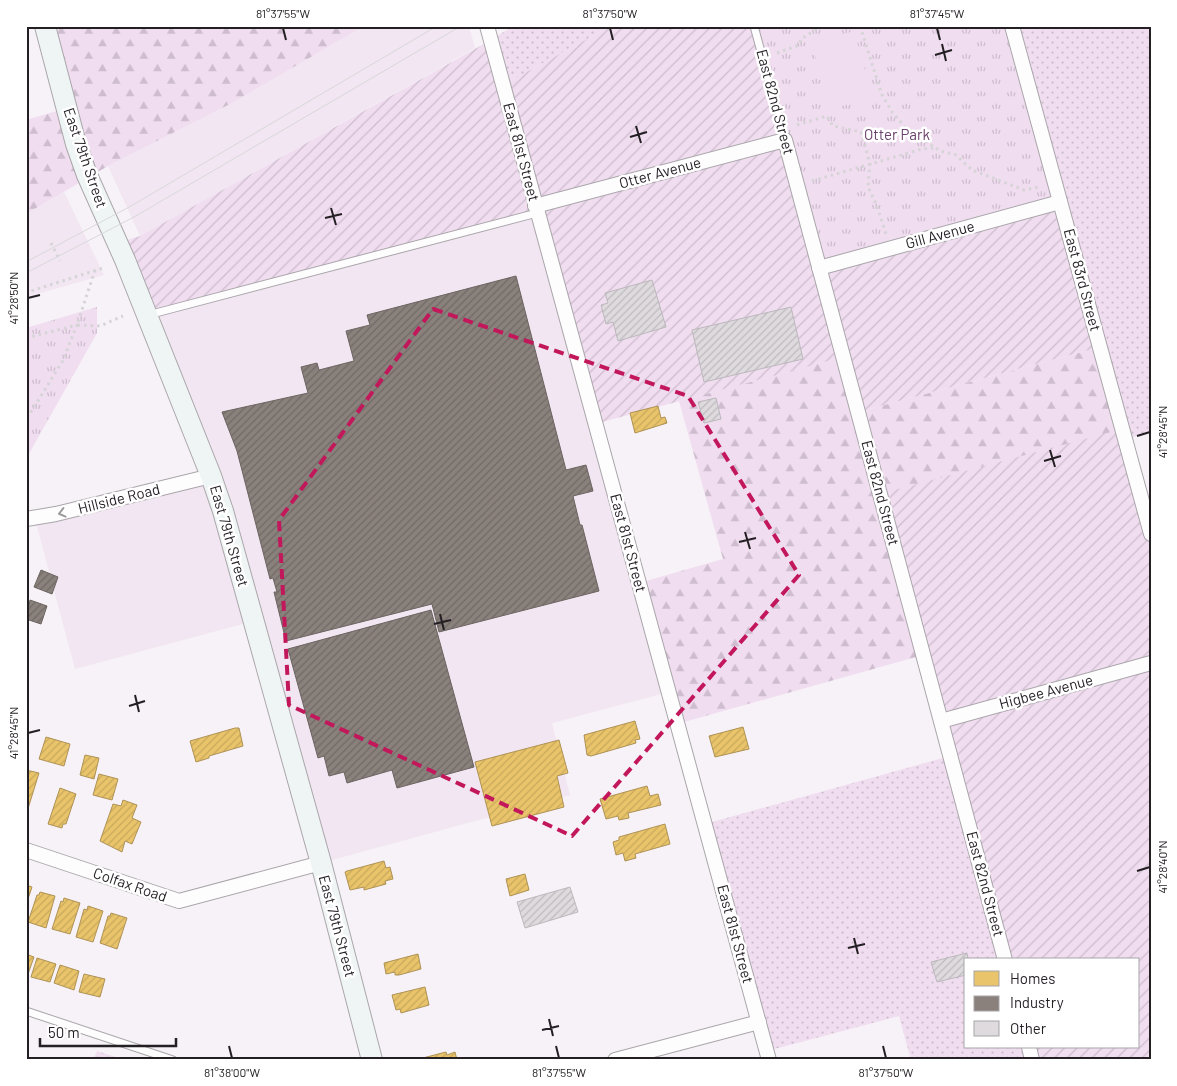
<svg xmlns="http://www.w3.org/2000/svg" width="1177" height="1086" font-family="Barlow,sans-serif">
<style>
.built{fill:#f1e6f1}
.grass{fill:url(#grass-dots)}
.forest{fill:url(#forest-firs)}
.park{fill:url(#park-tufts)}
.garden{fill:url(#garden-furrows)}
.pitch{fill:#f0ddf0}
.homes{fill:url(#homes-hatch);stroke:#ae9255}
.industry{fill:url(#industry-hatch);stroke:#6b6461}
.building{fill:url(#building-hatch);stroke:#bcb8bc}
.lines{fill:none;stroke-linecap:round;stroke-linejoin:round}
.lane-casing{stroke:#aaa6aa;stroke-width:9}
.street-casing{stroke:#aaa6aa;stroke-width:16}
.secondary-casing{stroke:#aaa6aa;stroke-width:22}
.path{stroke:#d6d4d6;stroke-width:3;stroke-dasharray:2.5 4;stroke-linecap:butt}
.lane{stroke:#fefdfe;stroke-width:7}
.street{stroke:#fefdfe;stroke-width:14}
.secondary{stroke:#eff5f4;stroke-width:20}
.tram{stroke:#d9d8d9;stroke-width:1}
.oneway{stroke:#9b999b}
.marked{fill:none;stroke:#c2185b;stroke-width:4;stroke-dasharray:10 6;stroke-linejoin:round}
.ticks{fill:none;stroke:#231f23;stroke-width:2}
.labels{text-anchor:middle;stroke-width:5;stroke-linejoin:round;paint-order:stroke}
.street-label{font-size:15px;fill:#231f23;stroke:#fff}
.park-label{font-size:15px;fill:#6b406c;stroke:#fff}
.neatline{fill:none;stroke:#231f23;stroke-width:2}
.ticks-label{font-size:12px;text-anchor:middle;fill:#231f23}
</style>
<defs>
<pattern id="grass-dots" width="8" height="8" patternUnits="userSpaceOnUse" patternTransform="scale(1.25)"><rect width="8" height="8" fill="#f0ddf0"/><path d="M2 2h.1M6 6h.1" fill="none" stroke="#cebdce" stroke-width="1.8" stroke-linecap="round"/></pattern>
<pattern id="forest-firs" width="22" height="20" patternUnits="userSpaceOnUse" patternTransform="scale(1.25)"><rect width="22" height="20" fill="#f0ddf0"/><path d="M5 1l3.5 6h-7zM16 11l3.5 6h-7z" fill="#cebdce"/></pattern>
<pattern id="park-tufts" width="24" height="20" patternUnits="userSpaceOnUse" patternTransform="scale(1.25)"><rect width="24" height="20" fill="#f0ddf0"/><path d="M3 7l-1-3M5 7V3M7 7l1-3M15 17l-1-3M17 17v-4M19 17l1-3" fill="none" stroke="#cebdce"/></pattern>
<pattern id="garden-furrows" width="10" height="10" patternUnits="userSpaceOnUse" patternTransform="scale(1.25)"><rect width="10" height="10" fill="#f0ddf0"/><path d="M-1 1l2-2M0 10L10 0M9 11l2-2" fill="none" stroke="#cebdce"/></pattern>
<pattern id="homes-hatch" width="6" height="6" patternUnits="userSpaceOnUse" patternTransform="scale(1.25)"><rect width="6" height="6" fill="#e9c46a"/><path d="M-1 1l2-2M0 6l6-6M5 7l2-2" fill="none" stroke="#c8a85c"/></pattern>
<pattern id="industry-hatch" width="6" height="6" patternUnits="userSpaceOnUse" patternTransform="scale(1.25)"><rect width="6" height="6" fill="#8a817c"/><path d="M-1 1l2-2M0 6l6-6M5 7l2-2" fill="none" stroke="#706965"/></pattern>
<pattern id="building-hatch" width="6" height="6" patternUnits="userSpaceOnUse" patternTransform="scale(1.25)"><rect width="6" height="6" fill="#dedade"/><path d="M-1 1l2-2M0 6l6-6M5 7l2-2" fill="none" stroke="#bebbbe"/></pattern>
</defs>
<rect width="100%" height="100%" fill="#f7f2f7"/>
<!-- built -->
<g class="built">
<polygon points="364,26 469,26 475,48 140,236 108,166 234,102"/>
<polygon points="64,192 104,275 26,297 26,214"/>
<polygon points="537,213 669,692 552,723 570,795 321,863 254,621 75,669 35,519 211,475 147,315"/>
</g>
<!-- grass -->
<g class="grass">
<polygon points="513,26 611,26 503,85 491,40"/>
<polygon points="1012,26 1151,26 1151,432 1125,439"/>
<polygon points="950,756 1005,960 966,960 966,1047 1029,1047 1032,1060 911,1060 899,1016 767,1051 705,824"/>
<polygon points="97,1051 125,1060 93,1060"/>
</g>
<!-- forest -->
<g class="forest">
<polygon points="55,26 364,26 234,102 108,166 26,214 26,120 67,108"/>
<polygon points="1100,347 1122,429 923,655 677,724 639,583 723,559 679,401 843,357 858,412"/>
</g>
<!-- park -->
<g class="park">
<polygon points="754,26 1012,26 1060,202 819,268"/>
<polygon points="97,307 97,333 26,459 26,328"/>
</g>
<!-- garden -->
<g class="garden">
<polygon points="611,26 754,26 819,268 1060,202 1100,347 858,412 843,357 595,424 537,213 147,315 117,243 140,236 491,40 503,85"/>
<polygon points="1122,429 1151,534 1151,1060 1032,1060 1029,1047 1138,1047 1138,960 1005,960 880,494"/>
</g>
<!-- pitch -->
<polygon class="pitch" points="854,31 873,98 830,109 812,43"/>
<!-- homes -->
<g class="homes">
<polygon points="658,406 661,418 665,417 667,423 635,433 630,413"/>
<polygon points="635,721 640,739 635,740 636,743 591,756 587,755 584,735"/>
<polygon points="743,727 749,749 715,757 709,736"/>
<polygon points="235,728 239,728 243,746 209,756 209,758 196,762 190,741"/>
<polygon points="46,737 70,744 64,766 39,759"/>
<polygon points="559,740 568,773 557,776 564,807 492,826 475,762"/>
<polygon points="85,755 99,758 94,779 80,775"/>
<polygon points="26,770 39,773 26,815"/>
<polygon points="99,774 118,779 112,800 93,795"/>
<polygon points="647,786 650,796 658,794 661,805 628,813 629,818 619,820 618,816 606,819 600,799"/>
<polygon points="60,788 76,794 66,824 63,824 62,828 48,824"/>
<polygon points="123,800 137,805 132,818 141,822 132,844 125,841 122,852 100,841 113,804 121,806"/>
<polygon points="665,824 670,844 635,854 636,858 625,861 623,853 616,855 613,842 619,840 619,837"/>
<polygon points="384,861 386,868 390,867 393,879 385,881 386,884 364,890 364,887 350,890 345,872 347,871"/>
<polygon points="525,874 529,890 510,896 506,879"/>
<polygon points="26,885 32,887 26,905"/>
<polygon points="40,892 55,896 46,928 28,922 37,895 39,895"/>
<polygon points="64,898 80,903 70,934 52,929 61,901 63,902"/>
<polygon points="88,906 103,911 93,942 76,937 84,909 87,910"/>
<polygon points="111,913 127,918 117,949 100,943 108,916 110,916"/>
<polygon points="26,954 34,957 28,974 26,973"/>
<polygon points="418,954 421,969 399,975 395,975 395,972 386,974 384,963"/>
<polygon points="37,958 56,964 50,982 31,977"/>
<polygon points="60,965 79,971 74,990 54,983"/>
<polygon points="84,974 105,979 100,997 79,992"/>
<polygon points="425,987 429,1005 401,1013 400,1009 396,1010 392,995"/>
<polygon points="446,1052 447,1055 455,1052 457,1060 415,1060"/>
</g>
<!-- industry -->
<g class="industry">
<polygon points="516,276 566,470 586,465 593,491 573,496 580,525 582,525 599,591 439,632 432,604 286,641 274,592 277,592 273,578 270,579 237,451 222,412 308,393 301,367 317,363 319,370 354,361 346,331 370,325 367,315"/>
<polygon points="41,570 58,577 52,594 34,587"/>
<polygon points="30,600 47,606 41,624 26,619"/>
<polygon points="431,610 474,767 397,788 392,770 347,783 344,772 329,776 324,756 318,758 288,649"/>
</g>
<!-- building -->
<g class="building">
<polygon points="652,280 666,327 618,341 613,322 606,324 601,305 608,303 605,293"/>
<polygon points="791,307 803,359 704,382 692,330"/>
<polygon points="716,398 721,419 704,423 698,402"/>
<polygon points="570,887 578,912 525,928 517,902"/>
<polygon points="967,953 968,960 966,960 966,975 937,982 931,962"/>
</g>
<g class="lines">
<!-- lane casing -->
<g class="lane-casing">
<g id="lane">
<polyline points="754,26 785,140"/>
<polyline points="148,315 537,213"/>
<polyline points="26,1011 173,1060"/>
</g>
</g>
<!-- street casing -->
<g class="street-casing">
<g id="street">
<polyline points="487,26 769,1060"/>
<polyline points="1012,26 1151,534"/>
<polyline points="535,206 785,140 1005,960"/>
<polyline points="819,268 1060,202"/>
<polyline points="26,519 56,514 211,476"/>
<polyline points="941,721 1151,663"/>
<polyline points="26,850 179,901 321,863"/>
<polyline points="1029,1047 1032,1060"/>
<polyline points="615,1060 759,1022"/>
</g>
</g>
<!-- secondary casing -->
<g class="secondary-casing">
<polyline id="secondary" points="45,26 76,144 87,175 125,260 211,476 223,511 321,863 372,1060"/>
</g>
<!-- path -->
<g class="path">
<polyline points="860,26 882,95 892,112 905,127 940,151 956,155 972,170 1024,190 1039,187"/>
<polyline points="777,53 799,45 801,39 822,26"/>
<polyline points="797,125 827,116 833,126 861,132 870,164 868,187 877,206 886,234"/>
<polyline points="812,181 922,149 935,148"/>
<polyline points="51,243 60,261"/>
<polyline points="95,270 77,325 100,326 123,316"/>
<polyline points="26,290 28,292 103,268"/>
<polyline points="26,338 77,325 62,362 26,420"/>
</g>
<!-- lane -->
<use href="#lane" class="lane"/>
<!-- street -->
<use href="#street" class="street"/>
<!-- secondary -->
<use href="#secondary" class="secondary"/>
<!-- tram -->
<g class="tram">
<polyline points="26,262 131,206 437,26"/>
<polyline points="26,273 134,217 461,26"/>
</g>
</g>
<!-- one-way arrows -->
<defs><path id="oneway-chevron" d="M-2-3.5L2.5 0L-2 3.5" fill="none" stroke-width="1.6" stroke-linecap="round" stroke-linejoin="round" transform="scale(1.25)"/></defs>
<use class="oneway" href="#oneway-chevron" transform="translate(62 513) rotate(166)"/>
<!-- marked area -->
<path class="marked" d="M433,309L688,396L799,575L572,836L289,705L279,520Z"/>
<!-- ticks -->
<path class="ticks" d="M283,28L286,40M610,28L613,40M937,28L940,40M942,44L946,61M935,55L952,50M636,126L641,143M630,137L647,132M331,208L336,225M325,218L342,214M28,298L40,295M1137,436L1150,432M1050,450L1055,467M1044,461L1061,456M745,532L750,549M739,542L756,538M440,614L444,630M434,624L451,620M135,695L139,712M129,706L145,701M28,733L40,730M1137,871L1150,867M854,938L858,954M848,948L865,944M549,1019L553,1036M542,1030L559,1026M229,1046L232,1058M556,1046L559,1058M883,1046L886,1058"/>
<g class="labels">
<!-- street labels -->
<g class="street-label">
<text transform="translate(775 102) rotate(75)" y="5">East 82nd Street</text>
<text transform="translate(521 152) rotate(75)" y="5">East 81st Street</text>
<text transform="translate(85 158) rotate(71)" y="5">East 79th Street</text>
<text transform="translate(660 173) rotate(-15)" y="5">Otter Avenue</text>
<text transform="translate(940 235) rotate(-15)" y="5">Gill Avenue</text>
<text transform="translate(1082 280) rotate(75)" y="5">East 83rd Street</text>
<text transform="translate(880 493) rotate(75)" y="5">East 82nd Street</text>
<text transform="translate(119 499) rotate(-14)" y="5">Hillside Road</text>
<text transform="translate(229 536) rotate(74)" y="5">East 79th Street</text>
<text transform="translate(628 543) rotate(75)" y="5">East 81st Street</text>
<text transform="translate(1046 692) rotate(-15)" y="5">Higbee Avenue</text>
<text transform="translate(985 884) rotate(75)" y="5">East 82nd Street</text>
<text transform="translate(130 885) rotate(19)" y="5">Colfax Road</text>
<text transform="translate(337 926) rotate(75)" y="5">East 79th Street</text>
<text transform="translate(735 934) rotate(75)" y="5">East 81st Street</text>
</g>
<!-- park labels -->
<g class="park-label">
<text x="897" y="140">Otter Park</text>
</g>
</g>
<!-- border -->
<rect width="1177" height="1086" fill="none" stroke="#ffffff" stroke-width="55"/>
<!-- legend -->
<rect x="964" y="958" width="175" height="90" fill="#ffffff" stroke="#a7a5a7"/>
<rect x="974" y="971" width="25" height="15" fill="#e9c46a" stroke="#a7a5a7"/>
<text x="1010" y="984" font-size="15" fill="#231f23">Homes</text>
<rect x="974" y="996" width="25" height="15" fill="#8a817c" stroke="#a7a5a7"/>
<text x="1010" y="1008" font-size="15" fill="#231f23">Industry</text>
<rect x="974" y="1021" width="25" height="15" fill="#dedade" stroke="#a7a5a7"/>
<text x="1010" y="1034" font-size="15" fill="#231f23">Other</text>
<!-- scale -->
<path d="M40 1038v8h136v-8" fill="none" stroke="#231f23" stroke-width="2.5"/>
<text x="48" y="1038" font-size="15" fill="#231f23" stroke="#ffffff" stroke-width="4" paint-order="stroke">50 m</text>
<rect x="28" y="28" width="1122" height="1030" class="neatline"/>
<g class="ticks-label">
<text x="283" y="18">81°37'55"W</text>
<text x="610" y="18">81°37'50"W</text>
<text x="937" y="18">81°37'45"W</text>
<text transform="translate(14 298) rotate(-90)" y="4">41°28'50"N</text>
<text transform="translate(1163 432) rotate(-90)" y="4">41°28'45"N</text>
<text transform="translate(14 733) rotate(-90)" y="4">41°28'45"N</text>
<text transform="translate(1163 867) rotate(-90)" y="4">41°28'40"N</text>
<text x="232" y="1077">81°38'00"W</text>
<text x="559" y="1077">81°37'55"W</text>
<text x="886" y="1077">81°37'50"W</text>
</g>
</svg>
